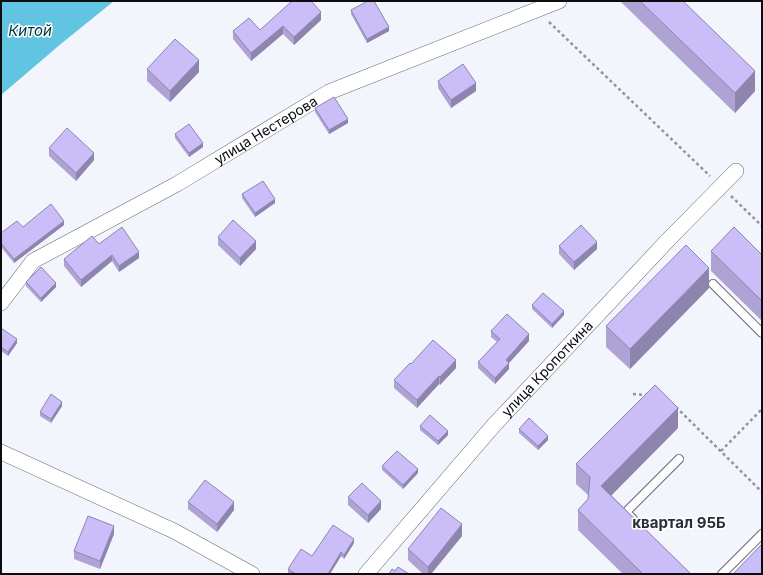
<svg xmlns="http://www.w3.org/2000/svg" width="763" height="575" font-family="Inter,sans-serif">
<style>
.water{fill:#61c4e0}
.lines{fill:none;stroke-linecap:round;stroke-linejoin:round}
.lane-casing{stroke:#666a75;stroke-width:10}
.street-casing{stroke:#666a75;stroke-width:16}
.path{stroke:#93949b;stroke-width:2.5;stroke-dasharray:3 3;stroke-linecap:butt}
.lane{stroke:#fff;stroke-width:8}
.street{stroke:#fff;stroke-width:15}
.wall{fill:#afa3d5}
.shaded-wall{fill:#8e85ae}
.building{fill:#cbbef8;stroke:#8e85ae}
.labels{text-anchor:middle;stroke-width:3;stroke-linejoin:round;paint-order:stroke}
.street-label{font-size:14px;fill:#0c0d11;stroke:#fff}
.water-label{font-size:15px;font-style:italic;fill:#02343f;stroke:#fff}
.neighbourhood-label{font-size:15px;font-weight:bold;fill:#2a2e37;stroke:#fff}
</style>
<rect width="100%" height="100%" fill="#f3f5fd"/>
<!-- water -->
<polygon class="water" points="1,1 114,1 62,43 1,95"/>
<g class="lines">
<!-- lane casing -->
<g class="lane-casing">
<g id="lane">
<polyline points="713,284 762,333"/>
<polyline points="633,519 626,512 679,459"/>
<polyline points="722,574 762,534"/>
</g>
</g>
<!-- street casing -->
<g class="street-casing">
<g id="street">
<path id="s1" d="M1,303L33,261L177,184L329,92L559,1"/>
<polyline points="1,452 174,531 252,574"/>
<path id="s2" d="M366,574L494,425L669,239L736,171"/>
</g>
</g>
<!-- path -->
<g class="path">
<polyline points="549,22 710,176"/>
<polyline points="731,196 762,226"/>
<polyline points="633,394 647,395"/>
<polyline points="676,407 762,492"/>
<polyline points="721,451 762,409"/>
</g>
<!-- lane -->
<use href="#lane" class="lane"/>
<!-- street -->
<use href="#street" class="street"/>
</g>
<!-- wall -->
<g class="wall">
<polygon points="620,1 683,1 755,91 735,113"/>
<polygon points="351,10 389,31 367,43 351,14"/>
<polygon points="321,20 294,45 283,34 251,61 233,39 233,31 260,30"/>
<polygon points="147,69 199,72 170,102 147,81"/>
<polygon points="438,81 476,91 451,108 438,88"/>
<polygon points="315,108 348,123 329,134 315,112"/>
<polygon points="175,134 203,147 189,157 175,138"/>
<polygon points="49,148 94,160 76,181 49,156"/>
<polygon points="242,194 275,203 255,217 242,198"/>
<polygon points="64,225 14,263 1,247 1,233 23,227"/>
<polygon points="218,237 256,249 240,266 218,245"/>
<polygon points="99,244 139,258 119,272 112,261 81,287 64,266 64,259"/>
<polygon points="559,246 597,249 574,270 559,254"/>
<polygon points="711,251 762,255 762,321 711,271"/>
<polygon points="26,282 56,287 41,302 26,286"/>
<polygon points="709,288 630,369 606,347 606,326"/>
<polygon points="532,305 564,315 552,328 532,309"/>
<polygon points="1,328 17,343 8,356 1,351"/>
<polygon points="491,331 529,341 509,363 509,369 495,384 478,368 478,362 497,342 491,337"/>
<polygon points="411,364 456,368 440,385 439,384 417,408 394,388 394,380"/>
<polygon points="62,406 51,423 40,416 40,412"/>
<polygon points="420,426 448,435 438,445 420,430"/>
<polygon points="678,428 611,495 691,574 623,574 578,530 578,510 588,499 588,495 576,484 576,464"/>
<polygon points="519,429 548,440 538,450 519,433"/>
<polygon points="382,466 418,473 403,489 382,470"/>
<polygon points="348,497 381,509 368,523 348,505"/>
<polygon points="188,502 234,510 217,532 188,509"/>
<polygon points="114,534 100,569 74,559 74,551"/>
<polygon points="462,536 431,574 423,574 408,560 408,549"/>
<polygon points="354,543 344,559 341,556 330,574 290,574 288,573 288,569 312,556"/>
</g>
<!-- shaded-wall -->
<g class="shaded-wall">
<polygon points="321,12 321,20 294,45 294,37"/>
<polygon points="283,26 283,34 251,61 251,53"/>
<polygon points="389,27 389,31 367,43 367,39"/>
<polygon points="199,60 199,72 170,102 170,91"/>
<polygon points="755,71 755,91 735,113 735,93"/>
<polygon points="476,83 476,91 451,108 451,100"/>
<polygon points="348,119 348,123 329,134 329,130"/>
<polygon points="203,143 203,147 189,157 189,153"/>
<polygon points="94,153 94,160 76,181 76,173"/>
<polygon points="275,199 275,203 255,217 255,213"/>
<polygon points="64,221 64,225 14,263 14,259"/>
<polygon points="256,241 256,249 240,266 240,258"/>
<polygon points="597,242 597,249 574,270 574,262"/>
<polygon points="139,252 139,258 119,272 119,266"/>
<polygon points="112,255 112,261 81,287 81,280"/>
<polygon points="709,268 709,288 630,369 630,349"/>
<polygon points="56,283 56,287 41,302 41,298"/>
<polygon points="564,311 564,315 552,328 552,324"/>
<polygon points="529,334 529,341 509,363 509,369 495,384 495,378 506,360"/>
<polygon points="17,339 17,343 8,356 8,352"/>
<polygon points="456,360 456,368 440,385 440,377"/>
<polygon points="439,376 439,384 417,408 417,400"/>
<polygon points="62,402 62,406 51,423 51,419"/>
<polygon points="678,408 678,428 601,506 601,486"/>
<polygon points="448,431 448,435 438,445 438,441"/>
<polygon points="548,436 548,440 538,450 538,446"/>
<polygon points="418,469 418,473 403,489 403,485"/>
<polygon points="381,501 381,509 368,523 368,515"/>
<polygon points="234,502 234,510 217,532 217,524"/>
<polygon points="462,524 462,536 431,574 428,574 428,567"/>
<polygon points="114,526 114,534 100,569 100,561"/>
<polygon points="354,539 354,543 344,559 344,555"/>
<polygon points="341,552 341,556 330,574 328,574"/>
</g>
<!-- building -->
<g class="building">
<polygon points="292,1 311,1 321,12 294,37 283,26 251,53 233,31 249,18 260,30"/>
<polygon points="368,1 374,1 389,27 367,39 351,10"/>
<polygon points="640,1 683,1 755,71 735,93"/>
<polygon points="175,39 199,60 170,91 147,69"/>
<polygon points="463,64 476,83 451,100 438,81"/>
<polygon points="334,97 348,119 329,130 315,108"/>
<polygon points="189,124 203,143 189,153 175,134"/>
<polygon points="67,128 94,153 76,173 49,148"/>
<polygon points="263,181 275,199 255,213 242,194"/>
<polygon points="51,204 64,221 14,259 1,243 1,233 17,221 23,227"/>
<polygon points="233,220 256,241 240,258 218,237"/>
<polygon points="581,225 597,242 574,262 559,246"/>
<polygon points="122,227 139,252 119,266 112,255 81,280 64,259 92,236 99,244"/>
<polygon points="734,227 762,255 762,301 711,251"/>
<polygon points="686,245 709,268 630,349 606,326"/>
<polygon points="41,267 56,283 41,298 26,282"/>
<polygon points="543,293 564,311 552,324 532,305"/>
<polygon points="507,314 529,334 506,360 509,363 495,378 478,362 500,339 491,331"/>
<polygon points="1,328 17,339 8,352 1,347"/>
<polygon points="433,340 456,360 440,377 439,376 417,400 394,380 410,363 411,364"/>
<polygon points="655,385 678,408 601,486 691,574 643,574 578,510 588,499 590,477 576,464"/>
<polygon points="51,394 62,402 51,419 40,412"/>
<polygon points="430,415 448,431 438,441 420,426"/>
<polygon points="529,418 548,436 538,446 519,429"/>
<polygon points="397,451 418,469 403,485 382,466"/>
<polygon points="205,480 234,502 217,524 188,502"/>
<polygon points="362,483 381,501 368,515 348,497"/>
<polygon points="441,508 462,524 428,567 408,549"/>
<polygon points="88,516 114,526 100,561 74,551"/>
<polygon points="333,525 354,539 344,555 341,552 328,574 296,574 288,569 301,549 312,556"/>
<polygon points="762,544 762,574 733,574"/>
<polygon points="398,567 409,574 389,574 392,569 395,571"/>
</g>
<g class="labels">
<!-- street labels -->
<g class="street-label">
<text dy="5" stroke="none"><textPath href="#s1" startOffset="320">улица Нестерова</textPath></text>
<text dy="5" stroke="none"><textPath href="#s2" startOffset="274">улица Кропоткина</textPath></text>
</g>
<!-- water labels -->
<g class="water-label">
<text x="30" y="36">Китой</text>
</g>
<!-- neighbourhood labels -->
<g class="neighbourhood-label">
<text x="679" y="528">квартал 95Б</text>
</g>
</g>
<!-- border -->
<rect width="763" height="575" fill="none" stroke="#0c0d11" stroke-width="4"/>
</svg>
